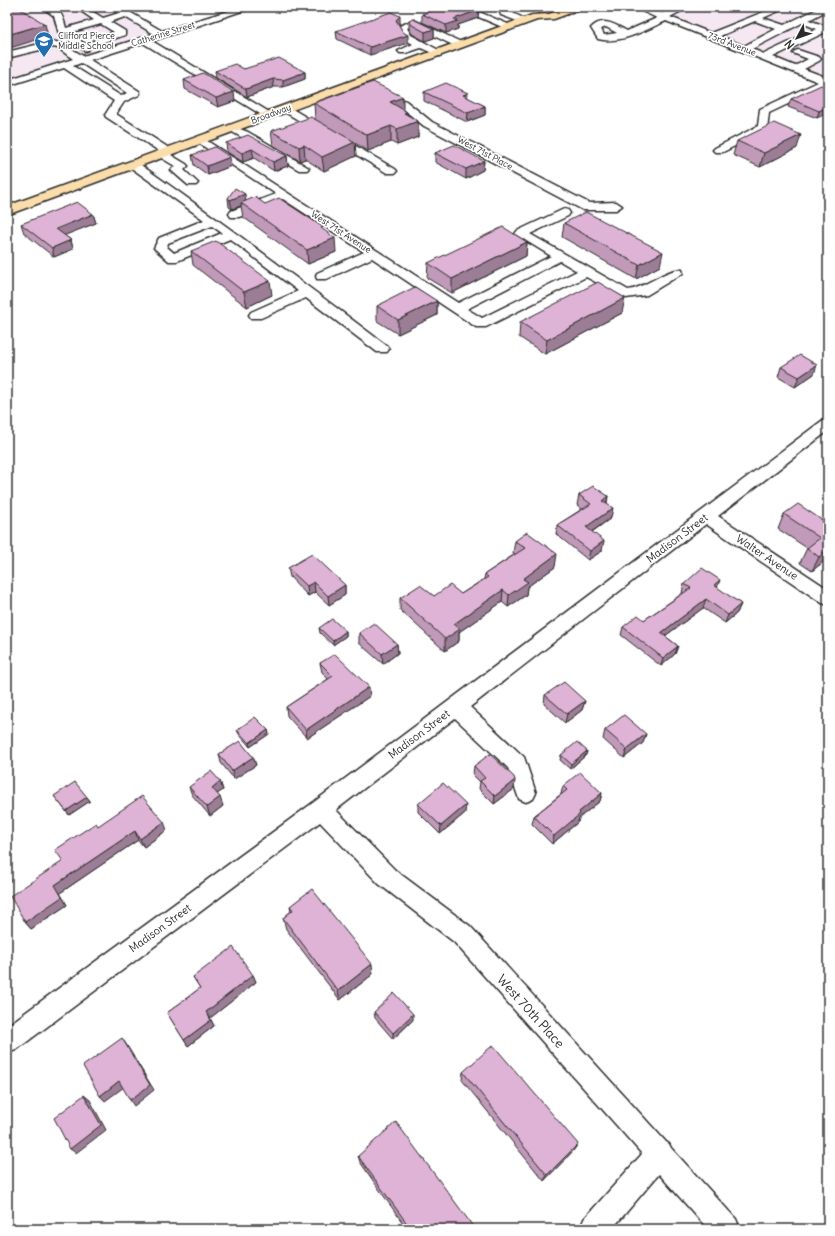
<svg xmlns="http://www.w3.org/2000/svg" width="835" height="1236" font-family="Delius,sans-serif">
<style>
.built{fill:#f5e8f3}
.lines{fill:none;stroke-linecap:round;stroke-linejoin:round}
.minor-casing{stroke:#2b2b2b;stroke-width:3}
.major-casing{stroke:#2b2b2b;stroke-width:3}
.minor{fill:#fff;fill-rule:evenodd}
.major{fill:#fbddab;fill-rule:evenodd}
.wall{fill:#c09ab8;stroke:#2b2b2b}
.shaded-wall{fill:#9c7d96;stroke:#2b2b2b}
.building{fill:#dfb3d6;stroke:#2b2b2b}
.labels{text-anchor:middle;stroke-width:3.5;stroke-linejoin:round;paint-order:stroke}
.far-street-label{font-size:9px;fill:#2b2b2b;stroke:#fff}
.far-poi-label{font-size:9px;fill:#2b2b2b;stroke:#fff;text-anchor:start}
.street-label{font-size:11px;fill:#2b2b2b;stroke:#fff}
.near-street-label{font-size:13px;fill:#2b2b2b;stroke:#fff}
</style>
<rect width="100%" height="100%" fill="#fff"/>
<filter id="ink" filterUnits="userSpaceOnUse"><feTurbulence type="fractalNoise" baseFrequency=".025" numOctaves="2"/><feDisplacementMap in="SourceGraphic" scale="8" xChannelSelector="R" yChannelSelector="G"/><feConvolveMatrix kernelMatrix="1 2 1 2 8 2 1 2 1" color-interpolation-filters="sRGB"/></filter>
<g filter="url(#ink)">
<!-- built -->
<g class="built">
<polygon points="7,7 108,7 156,35 7,80"/>
<polygon points="647,7 828,7 828,77"/>
</g>
<g class="lines">
<!-- minor casing -->
<g class="minor-casing">
<g id="minor">
<path d="M42,7C59,7 62,12 66,28L94,20L75,7H85L103,18L119,13L112,8L121,7L162,31L241,7H254L152,41L274,115L273,117H265L143,43L90,60L139,91L140,93L139,95L124,102L116,114L172,150L174,152L171,155L186,164L188,166L184,170L198,183L196,185H188L173,172L171,170L175,166L158,156L156,154L159,151L106,117L105,115L114,101L64,68L7,86V80L73,59L58,48L52,47L7,58V52L52,41L64,44L83,56L154,34L125,17L110,22L125,31V35L101,43H95L93,41L114,32L101,24L69,33L88,46V50L85,51L59,34L54,16ZM81,63L127,93L121,96L73,66Z"/>
<polygon points="455,7 467,7 515,27 510,30 507,29"/>
<polygon points="504,7 519,7 508,11 530,21 525,24 501,15 499,10"/>
<polygon points="528,7 542,7 546,10 542,13"/>
<path d="M633,7H645L662,13L677,7H689L670,17L711,33L776,7H788L763,18L784,25L821,7H828V10L809,20L828,27V31L773,57L795,66L808,59L793,53L795,51L798,50L819,57L821,59L819,61L804,69L828,78V85L769,113L767,130L723,152H715L713,150L715,148L758,126L760,109L818,82L666,21C645,30 620,45 598,39L591,28C603,16 615,25 627,31L657,18ZM755,21L776,29L744,46L720,36ZM802,23L817,29L764,54L752,49ZM606,27L617,33L604,35L601,29Z"/>
<polygon points="414,20 463,43 465,45 463,47 457,47 413,26 407,28 411,35 444,53 439,56 421,48 406,53 400,53 398,51 413,44 404,39 397,27"/>
<polygon points="382,90 406,101 432,122 589,203 616,202 622,206 616,210 583,210 424,126 398,105 378,95 377,93"/>
<polygon points="287,106 395,169 397,171 395,173 387,173 283,111 282,109 283,107"/>
<polygon points="232,126 248,132 309,168 307,170 299,170 227,129 228,127"/>
<path d="M201,137L458,303L551,256L515,234L517,231L564,209L568,210L570,213L568,216L530,234L628,290C645,288 669,267 682,270L683,273L647,295L626,298L586,277L486,327H476L372,258L327,279H317L316,276L317,273L364,252L283,199L239,217H231L229,214L231,211L276,194L197,142L196,140L197,138ZM560,261L577,271L482,318L467,309Z"/>
<path d="M134,162L138,163C222,222 305,284 387,346L389,349L387,352H377L306,298L261,318H251L249,315L251,312L298,291L230,239L177,261H169L154,248L159,238L204,220L130,167L128,165L130,163ZM212,226L222,233L174,253L167,247L168,243Z"/>
<polygon points="828,418 828,431 718,516 828,589 828,605 822,603 706,524 470,707 524,757 536,793 533,799 526,802 519,799 508,768 455,718 336,810 395,870 470,926 666,1142 669,1144 671,1148 736,1219 740,1229 708,1229 659,1174 612,1229 580,1229 584,1219 642,1154 454,942 379,884 320,822 16,1050 7,1053 7,1026 314,802 823,420"/>
</g>
</g>
<!-- major casing -->
<g class="major-casing">
<polygon id="major" points="567,7 582,7 581,9 554,19 537,20 7,215 7,206 532,15 549,14"/>
</g>
<!-- minor -->
<use href="#minor" class="minor"/>
<!-- major -->
<use href="#major" class="major"/>
</g>
<!-- wall -->
<g class="wall">
<polygon points="422,14 478,18 458,25 458,29 446,33 422,22"/>
<polygon points="409,20 434,29 434,38 425,41 412,34 409,29"/>
<polygon points="400,24 399,25 408,43 370,55 337,39 336,31"/>
<polygon points="244,69 305,72 305,79 283,87 274,87 247,97 216,78 215,71"/>
<polygon points="184,80 235,101 218,107 185,89"/>
<polygon points="828,88 817,118 788,107 791,99"/>
<polygon points="424,92 468,98 485,106 485,115 467,122 424,101"/>
<polygon points="314,103 403,109 407,112 408,115 418,121 418,137 397,145 391,142 368,151 355,143 356,156 324,171 305,159 300,161 273,145 271,131 315,119"/>
<polygon points="737,141 797,148 760,167 733,155"/>
<polygon points="226,143 287,156 288,166 274,171 254,158 243,162 227,152"/>
<polygon points="435,153 484,161 483,170 466,179 435,162"/>
<polygon points="192,155 231,166 208,175 194,165"/>
<polygon points="228,198 265,204 323,230 336,252 308,264 243,217 241,206 232,209 229,207"/>
<polygon points="93,214 96,223 64,235 71,240 73,249 54,257 24,233 21,224"/>
<polygon points="564,223 660,266 636,279 562,237"/>
<polygon points="527,242 526,256 452,293 427,278 428,263"/>
<polygon points="191,251 272,295 247,307 193,265"/>
<polygon points="437,301 437,315 398,334 377,321 377,306"/>
<polygon points="622,313 545,354 519,337 520,322"/>
<polygon points="781,367 814,374 795,387 778,377"/>
<polygon points="579,495 608,496 607,504 611,518 592,532 602,551 588,560 556,534 557,525 582,509 577,505"/>
<polygon points="784,514 828,524 828,558 812,571 800,563 807,548 778,529"/>
<polygon points="515,541 555,567 527,587 526,595 508,607 502,602 459,632 459,641 445,651 400,610 400,598 461,594 484,579 485,574 515,554 513,553"/>
<polygon points="288,568 345,585 345,595 329,605 315,592 308,596 290,577"/>
<polygon points="684,584 717,588 741,604 737,613 725,623 703,608 665,636 678,646 675,654 661,666 621,635 623,627 644,620 683,593 682,593"/>
<polygon points="319,628 346,631 346,636 333,645 320,633"/>
<polygon points="359,633 397,644 398,653 383,664 359,643"/>
<polygon points="320,663 370,696 307,738 287,716 286,707 328,679 322,672"/>
<polygon points="545,695 585,701 582,710 565,723 544,704"/>
<polygon points="237,730 268,730 269,734 250,747 239,734"/>
<polygon points="605,730 646,734 643,743 624,758 603,739"/>
<polygon points="587,751 586,755 570,769 560,760 561,755"/>
<polygon points="219,754 253,757 256,765 234,779 221,763"/>
<polygon points="474,766 514,789 494,804 479,789 480,782 473,775"/>
<polygon points="220,781 223,790 217,794 223,806 210,816 192,795 189,787"/>
<polygon points="563,786 602,793 600,801 579,818 578,822 552,844 532,824 534,816 561,794"/>
<polygon points="54,796 87,797 90,801 69,815"/>
<polygon points="418,804 465,813 440,834 418,812"/>
<polygon points="98,826 167,830 144,847 138,840 60,893 67,905 31,929 25,922 63,861"/>
<polygon points="290,906 373,974 340,1000 286,929 283,918 291,911"/>
<polygon points="253,975 256,982 210,1018 214,1026 188,1046 167,1013 200,988 193,977"/>
<polygon points="374,1012 413,1020 393,1039 375,1018"/>
<polygon points="463,1072 574,1150 544,1181 462,1080"/>
<polygon points="358,1156 475,1229 407,1229 360,1162"/>
</g>
<!-- shaded-wall -->
<g class="shaded-wall">
<polygon points="479,10 478,18 458,25 458,29 446,33 446,25 454,19"/>
<polygon points="400,16 400,24 396,28 396,20"/>
<polygon points="45,24 48,36 7,49 7,35"/>
<polygon points="434,29 434,38 425,41 425,32"/>
<polygon points="408,35 408,43 370,55 370,47"/>
<polygon points="305,72 305,79 283,87 283,80"/>
<polygon points="273,79 274,87 247,97 246,89"/>
<polygon points="234,92 235,101 218,107 216,98"/>
<polygon points="468,93 467,102 463,95"/>
<polygon points="403,97 403,113 390,102"/>
<polygon points="485,106 485,115 467,122 468,113"/>
<polygon points="828,106 828,113 817,118 819,111"/>
<polygon points="407,112 408,125 418,121 418,137 397,145 397,129 404,113"/>
<polygon points="391,126 391,142 368,151 367,135"/>
<polygon points="801,135 797,148 760,167 764,153"/>
<polygon points="355,142 356,156 324,171 322,157"/>
<polygon points="304,145 305,159 300,161 299,147"/>
<polygon points="252,149 254,158 243,162 242,153"/>
<polygon points="287,156 288,166 274,171 273,162"/>
<polygon points="230,157 231,166 208,175 207,166"/>
<polygon points="484,161 483,170 466,179 466,169"/>
<polygon points="245,194 246,204 241,203 241,206 232,209 230,200"/>
<polygon points="93,214 96,223 58,238 56,229"/>
<polygon points="335,238 336,252 308,264 307,250"/>
<polygon points="71,240 73,249 54,257 52,248"/>
<polygon points="527,242 526,256 452,293 452,279"/>
<polygon points="663,252 660,266 636,279 639,265"/>
<polygon points="270,281 272,295 247,307 244,292"/>
<polygon points="625,298 622,313 545,354 547,340"/>
<polygon points="437,301 437,315 398,334 398,320"/>
<polygon points="817,365 814,374 795,387 799,377"/>
<polygon points="608,496 606,506 602,501"/>
<polygon points="613,508 611,518 584,537 586,527"/>
<polygon points="604,541 602,551 588,560 590,551"/>
<polygon points="828,549 828,558 812,571 819,557"/>
<polygon points="557,554 555,567 527,587 526,595 508,607 509,595 523,579"/>
<polygon points="720,580 717,588 714,585"/>
<polygon points="314,582 315,592 308,596 307,586"/>
<polygon points="345,585 345,595 329,605 328,596"/>
<polygon points="503,590 502,602 459,632 459,641 445,651 445,639 454,624"/>
<polygon points="706,599 703,608 658,641 661,633"/>
<polygon points="741,604 737,613 725,623 728,615"/>
<polygon points="346,631 346,636 333,645 333,641"/>
<polygon points="397,644 398,653 383,664 382,654"/>
<polygon points="678,646 675,654 661,666 663,658"/>
<polygon points="369,687 370,696 307,738 306,730"/>
<polygon points="585,701 582,710 565,723 567,714"/>
<polygon points="268,730 269,734 250,747 249,743"/>
<polygon points="646,734 643,743 624,758 627,749"/>
<polygon points="587,751 586,755 570,769 571,764"/>
<polygon points="253,757 256,765 234,779 232,771"/>
<polygon points="515,780 514,789 494,804 495,796"/>
<polygon points="220,781 223,790 214,796 212,788"/>
<polygon points="602,793 600,801 579,818 578,822 552,844 554,836 579,812"/>
<polygon points="87,797 90,801 69,815 66,811"/>
<polygon points="220,797 223,806 210,816 207,807"/>
<polygon points="466,805 465,813 440,834 441,826"/>
<polygon points="164,822 167,830 144,847 140,839"/>
<polygon points="135,831 138,840 60,893 67,905 31,929 25,922 55,885"/>
<polygon points="7,874 11,881 7,883"/>
<polygon points="372,964 373,974 340,1000 338,991"/>
<polygon points="253,975 256,982 209,1019 206,1012"/>
<polygon points="413,1014 413,1020 393,1039 393,1033"/>
<polygon points="211,1020 214,1026 188,1046 184,1040"/>
<polygon points="122,1038 126,1044 154,1090 134,1106 130,1100"/>
<polygon points="119,1081 124,1087 105,1101 100,1096"/>
<polygon points="84,1095 90,1100 106,1130 76,1153 70,1149"/>
<polygon points="578,1144 574,1150 544,1181 547,1175"/>
</g>
<!-- building -->
<g class="building">
<polygon points="7,7 17,7 45,24 7,35"/>
<polygon points="442,7 471,7 479,10 454,19 458,21 446,25 422,14"/>
<polygon points="391,12 400,16 396,20 403,32 408,35 370,47 336,31"/>
<polygon points="413,19 434,29 425,32 412,25 409,20"/>
<polygon points="279,58 305,72 283,80 273,79 246,89 215,71 235,64 244,69"/>
<polygon points="203,73 234,92 216,98 184,80"/>
<polygon points="373,82 403,97 390,102 407,112 404,113 418,121 397,129 391,126 367,135 314,103"/>
<polygon points="446,83 468,93 463,95 485,106 468,113 424,92"/>
<polygon points="821,85 828,88 828,106 819,111 791,99"/>
<polygon points="311,117 355,142 322,157 304,145 299,147 271,131"/>
<polygon points="774,123 801,135 764,153 737,141"/>
<polygon points="248,135 287,156 273,162 252,149 242,153 226,143"/>
<polygon points="454,145 484,161 466,169 435,153"/>
<polygon points="215,147 230,157 207,166 192,155"/>
<polygon points="235,188 245,194 230,200 228,198"/>
<polygon points="255,197 265,204 279,198 323,227 321,228 335,238 307,250 241,203"/>
<polygon points="77,202 93,214 56,229 71,240 52,248 21,224"/>
<polygon points="586,212 663,252 639,265 564,223"/>
<polygon points="503,227 527,242 452,279 428,263"/>
<polygon points="216,241 270,281 244,292 191,251"/>
<polygon points="598,282 625,298 547,340 520,322"/>
<polygon points="415,287 437,301 398,320 377,306"/>
<polygon points="800,355 817,365 799,377 781,367"/>
<polygon points="593,486 608,496 602,501 613,508 586,527 604,541 590,551 557,525 591,504 579,495"/>
<polygon points="798,504 828,524 828,549 819,557 807,548 820,538 784,514"/>
<polygon points="527,532 557,554 523,579 528,582 509,595 503,590 454,624 460,629 445,639 400,598 420,585 434,596 450,585 461,594 488,577 485,574 525,548 515,541"/>
<polygon points="312,554 345,585 328,596 314,582 307,586 288,568"/>
<polygon points="702,568 720,580 714,585 741,604 728,615 706,599 661,633 678,646 663,658 623,627 638,615 644,620 691,588 684,584"/>
<polygon points="332,619 346,631 333,641 319,628"/>
<polygon points="374,623 397,644 382,654 359,633"/>
<polygon points="335,654 369,687 306,730 286,707 333,676 320,663"/>
<polygon points="564,682 585,701 567,714 545,695"/>
<polygon points="624,715 646,734 627,749 605,730"/>
<polygon points="255,717 268,730 249,743 237,730"/>
<polygon points="240,741 253,757 232,771 219,754"/>
<polygon points="577,742 587,751 571,764 561,755"/>
<polygon points="490,754 514,777 515,780 495,796 480,781 485,778 474,766"/>
<polygon points="211,771 220,781 212,788 220,797 207,807 189,787"/>
<polygon points="580,772 602,793 579,812 580,814 554,836 534,816 567,790 563,786"/>
<polygon points="75,782 87,797 66,811 54,796"/>
<polygon points="443,783 466,805 441,826 418,804"/>
<polygon points="142,796 164,822 140,839 135,831 55,885 62,897 25,922 10,896 63,861 55,850 96,823 98,826"/>
<polygon points="312,889 372,964 338,991 283,918 293,910 290,906"/>
<polygon points="233,947 253,975 206,1012 211,1020 184,1040 167,1013 200,988 193,977"/>
<polygon points="394,993 413,1014 393,1033 374,1012"/>
<polygon points="122,1038 150,1085 130,1100 119,1081 100,1096 83,1066"/>
<polygon points="493,1045 578,1144 547,1175 463,1072"/>
<polygon points="84,1095 101,1125 70,1149 54,1118"/>
<polygon points="396,1122 475,1229 411,1229 358,1156"/>
</g>
</g>
<!-- icons -->
<defs>
<g id="school-pin" transform="scale(1)"><path d="M0 17L-7.5 6A9.5 9.5 0 1 1 7.5 6Z" fill="#1f6fb2" stroke="#fff"/><path d="M0-5L7-2L0 1L-7-2ZM-4 1L0 2.5L4 1V4Q0 6-4 4Z" fill="#fff"/></g>
</defs>
<g fill-rule="evenodd">
<use href="#school-pin" x="44" y="41"/>
</g>
<g class="labels">
<!-- far-street labels -->
<g class="far-street-label">
<text transform="translate(163 34) rotate(-17)" y="3">Catherine Street</text>
<text transform="translate(732 44) rotate(21)" y="3">73rd Avenue</text>
<text transform="translate(271 114) rotate(-20)" y="3">Broadway</text>
<text transform="translate(485 153) rotate(28)" y="3">West 71st Place</text>
<text transform="translate(341 232) rotate(33)" y="3">West 71st Avenue</text>
</g>
<!-- far-poi labels -->
<g class="far-poi-label">
<text x="58" y="39">Clifford Pierce<tspan x="58" dy="10">Middle School</tspan></text>
</g>
<!-- street labels -->
<g class="street-label">
<text transform="translate(677 538) rotate(-37)" y="4">Madison Street</text>
<text transform="translate(767 557) rotate(34)" y="4">Walter Avenue</text>
<text transform="translate(419 734) rotate(-37)" y="4">Madison Street</text>
<text transform="translate(160 928) rotate(-36)" y="4">Madison Street</text>
</g>
<!-- near-street labels -->
<g class="near-street-label">
<text transform="translate(531 1011) rotate(48)" y="5">West 70th Place</text>
</g>
</g>
<!-- margin -->
<rect width="835" height="1236" fill="none" stroke="#fff" stroke-width="24"/>
<rect x="12" y="12" width="811" height="1212" fill="none" stroke="#2b2b2b" stroke-width="1.5" filter="url(#ink)"/>
<!-- north arrow -->
<g transform="translate(797 38) rotate(229)" stroke="#ffffff" stroke-width="3" paint-order="stroke">
<path d="M0-3L7 15L0 10L-7 15Z" fill="#2b2b2b"/>
<text y="-6" font-size="11" font-weight="bold" text-anchor="middle" fill="#2b2b2b">N</text>
</g>
</svg>
